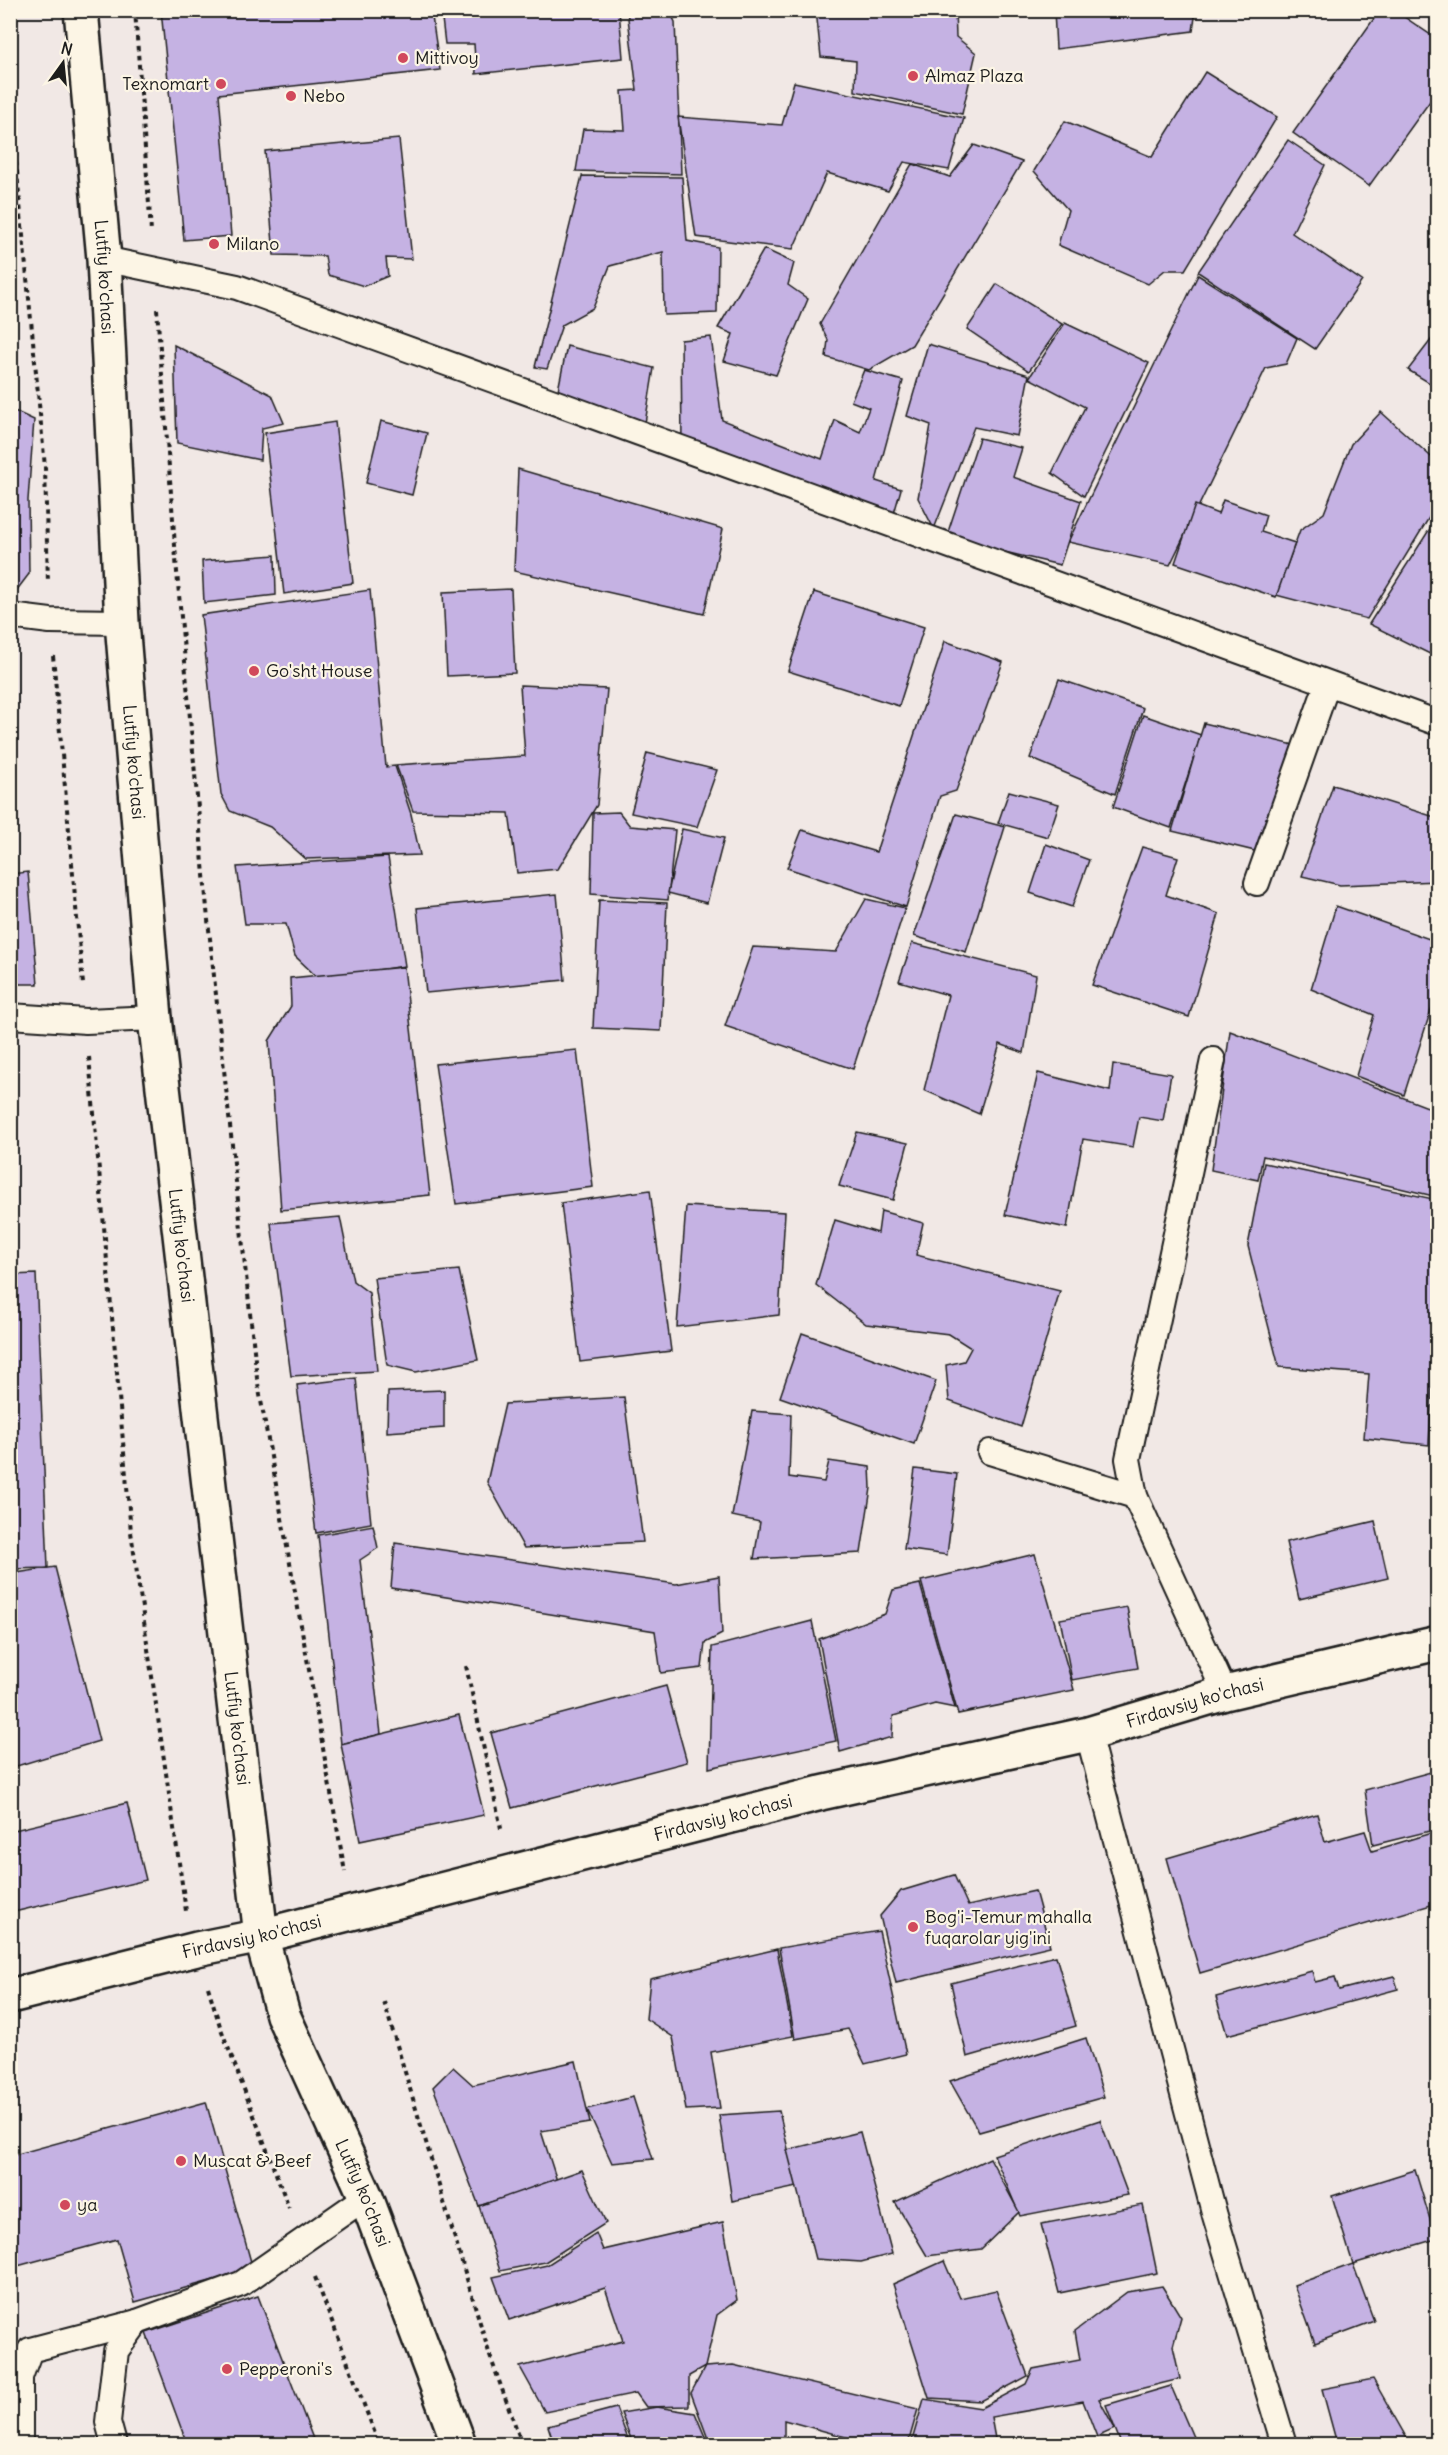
<svg xmlns="http://www.w3.org/2000/svg" width="1448" height="2455" font-family="Delius,sans-serif">
<style>
.building{fill:#c5b2e3;stroke:#1c1c1c;stroke-width:1.5}
.lines{fill:none;stroke-linecap:round;stroke-linejoin:round}
.lane-casing{stroke:#1c1c1c;stroke-width:28}
.secondary-casing{stroke:#1c1c1c;stroke-width:38}
.path{stroke:#1c1c1c;stroke-width:4;stroke-dasharray:4.5 4.5;stroke-linecap:butt}
.lane{stroke:#fcf5e5;stroke-width:24}
.secondary{stroke:#fcf5e5;stroke-width:33}
.poi-dot{fill:#d1495b;stroke:#fcf5e5;stroke-width:2}
.labels{text-anchor:middle;stroke-width:4.5;stroke-linejoin:round;paint-order:stroke}
.poi-label{font-size:18px;fill:#1c1c1c;stroke:#fcf5e5;text-anchor:start}
.street-label{font-size:18px;fill:#1c1c1c;stroke:#fcf5e5}
</style>
<rect width="100%" height="100%" fill="#f1e8e5"/>
<filter id="ink" filterUnits="userSpaceOnUse"><feTurbulence type="fractalNoise" baseFrequency=".0167" numOctaves="2"/><feDisplacementMap in="SourceGraphic" scale="12" xChannelSelector="R" yChannelSelector="G"/><feConvolveMatrix kernelMatrix="1 2 1 2 8 2 1 2 1" color-interpolation-filters="sRGB"/></filter>
<g filter="url(#ink)">
<!-- building -->
<g class="building">
<polygon points="161,10 431,10 440,70 219,94 231,236 184,240"/>
<polygon points="441,10 619,10 623,58 476,74 474,44 445,44"/>
<polygon points="627,10 669,10 675,22 681,174 576,171 583,129 625,130 622,91 637,90"/>
<polygon points="670,10 704,10 675,18"/>
<polygon points="816,10 955,10 956,37 976,53 962,114 855,91 856,61 821,57"/>
<polygon points="1054,10 1196,10 1193,31 1056,49"/>
<polygon points="1380,10 1394,10 1438,40 1438,90 1369,186 1293,133"/>
<polygon points="1205,72 1277,117 1185,270 1165,270 1148,284 1058,245 1068,210 1034,171 1065,121 1152,157"/>
<polygon points="794,82 964,118 949,170 904,162 888,191 827,173 793,249 696,237 678,117 782,125"/>
<polygon points="399,139 412,259 386,258 388,276 364,286 328,275 325,256 274,255 265,151"/>
<polygon points="1288,140 1325,165 1292,233 1362,281 1315,349 1198,272"/>
<polygon points="974,145 1022,162 912,345 869,370 826,357 828,340 820,324 912,164 950,177"/>
<polygon points="582,176 682,177 687,241 718,247 717,313 664,315 663,252 610,266 593,308 562,325 547,369 535,367"/>
<polygon points="764,249 794,263 788,285 808,299 776,375 724,361 733,334 718,328"/>
<polygon points="1198,275 1297,338 1286,364 1266,368 1170,565 1068,542"/>
<polygon points="997,284 1062,324 1029,371 967,329"/>
<polygon points="1065,323 1149,363 1084,496 1052,473 1085,407 1029,378"/>
<polygon points="1438,331 1438,388 1408,370"/>
<polygon points="711,337 722,420 822,459 835,420 860,432 869,408 851,401 864,370 903,381 876,481 901,489 891,524 682,446 681,340"/>
<polygon points="928,344 1029,375 1017,436 974,427 934,529 918,498 931,425 907,416"/>
<polygon points="174,345 272,395 284,423 262,428 260,460 177,443"/>
<polygon points="567,346 654,368 645,423 556,400"/>
<polygon points="10,409 34,420 28,500 29,574 10,599"/>
<polygon points="1381,412 1438,463 1438,503 1367,619 1276,595 1300,530 1324,513 1351,444"/>
<polygon points="381,421 427,433 412,495 366,483"/>
<polygon points="335,422 353,583 284,594 265,433"/>
<polygon points="979,438 1022,448 1013,477 1081,501 1060,565 946,538"/>
<polygon points="518,469 723,529 704,614 514,571"/>
<polygon points="1223,500 1266,515 1261,532 1295,543 1276,597 1175,563 1195,505 1218,514"/>
<polygon points="1438,516 1438,658 1369,624"/>
<polygon points="275,555 276,595 204,603 202,561"/>
<polygon points="511,589 515,673 447,676 443,592"/>
<polygon points="370,590 386,767 395,766 411,814 420,855 306,859 270,827 230,811 221,794 201,615"/>
<polygon points="814,592 924,627 899,706 788,671"/>
<polygon points="945,641 1003,662 956,791 940,796 906,907 787,868 802,830 876,852"/>
<polygon points="1059,679 1143,708 1115,794 1030,758"/>
<polygon points="520,685 607,689 597,805 558,869 517,873 509,813 413,811 396,765 525,756"/>
<polygon points="1143,715 1201,735 1171,828 1113,807"/>
<polygon points="1204,723 1294,745 1259,852 1172,831"/>
<polygon points="647,753 717,770 697,827 631,813"/>
<polygon points="1333,785 1438,818 1438,881 1340,885 1302,876"/>
<polygon points="1009,791 1059,804 1048,837 998,823"/>
<polygon points="619,812 630,826 675,830 668,900 591,894 593,813"/>
<polygon points="956,814 1005,827 966,952 914,936"/>
<polygon points="682,829 724,838 707,903 668,893"/>
<polygon points="1046,844 1089,860 1072,907 1030,893"/>
<polygon points="1142,847 1178,857 1166,895 1219,914 1189,1017 1092,985"/>
<polygon points="388,857 405,966 318,978 295,956 286,924 245,924 237,867"/>
<polygon points="28,872 38,984 10,984 10,874"/>
<polygon points="557,894 565,980 426,993 417,908"/>
<polygon points="866,899 905,908 853,1069 725,1026 753,947 836,952"/>
<polygon points="599,900 667,903 661,1031 593,1028"/>
<polygon points="1336,906 1438,942 1438,988 1404,1095 1356,1076 1374,1015 1311,989"/>
<polygon points="912,943 1036,975 1024,1053 1000,1044 979,1114 924,1090 948,995 899,981"/>
<polygon points="404,967 430,1195 281,1210 269,1041 291,1006 290,978"/>
<polygon points="1230,1031 1438,1111 1438,1197 1263,1156 1258,1180 1211,1170"/>
<polygon points="577,1050 593,1187 456,1204 435,1064"/>
<polygon points="1113,1064 1171,1074 1163,1121 1139,1117 1133,1147 1083,1139 1067,1228 1005,1215 1038,1073 1110,1091"/>
<polygon points="857,1132 908,1143 893,1200 839,1186"/>
<polygon points="1264,1163 1438,1200 1438,1267 1429,1445 1364,1438 1369,1374 1279,1367 1248,1246"/>
<polygon points="650,1190 671,1351 580,1362 561,1203"/>
<polygon points="686,1206 785,1212 779,1315 677,1327"/>
<polygon points="881,1211 923,1223 916,1255 1060,1291 1021,1427 949,1401 946,1365 964,1361 971,1348 949,1334 866,1324 816,1285 835,1220 878,1233"/>
<polygon points="340,1217 353,1281 369,1293 377,1371 291,1376 271,1223"/>
<polygon points="459,1270 478,1360 416,1372 387,1365 374,1278"/>
<polygon points="36,1274 48,1568 10,1569 10,1275"/>
<polygon points="802,1333 936,1381 914,1444 780,1397"/>
<polygon points="356,1378 371,1523 316,1533 297,1385"/>
<polygon points="444,1390 444,1428 387,1432 388,1392"/>
<polygon points="624,1397 643,1542 524,1548 487,1482 505,1404"/>
<polygon points="752,1411 791,1414 789,1477 824,1482 829,1461 870,1467 871,1488 861,1553 754,1559 760,1522 732,1516"/>
<polygon points="915,1469 957,1474 947,1555 904,1549"/>
<polygon points="1375,1521 1388,1578 1299,1599 1286,1542"/>
<polygon points="373,1525 378,1548 360,1560 381,1734 341,1744 318,1535"/>
<polygon points="395,1543 676,1584 719,1576 722,1634 705,1643 702,1668 661,1673 655,1631 391,1588"/>
<polygon points="1035,1554 1074,1690 958,1714 921,1581"/>
<polygon points="55,1567 99,1741 10,1768 10,1574"/>
<polygon points="920,1584 955,1708 935,1704 893,1716 892,1737 840,1752 819,1639 885,1614 893,1590"/>
<polygon points="1127,1607 1138,1668 1072,1680 1060,1619"/>
<polygon points="812,1621 836,1741 709,1768 712,1647"/>
<polygon points="666,1686 687,1762 512,1808 491,1733"/>
<polygon points="459,1715 484,1815 360,1841 341,1744"/>
<polygon points="1438,1770 1438,1829 1373,1845 1365,1790"/>
<polygon points="127,1803 146,1880 10,1913 10,1831"/>
<polygon points="1317,1814 1325,1842 1365,1831 1372,1851 1438,1831 1438,1903 1200,1973 1167,1858"/>
<polygon points="954,1875 968,1906 1035,1891 1050,1946 896,1983 880,1916 901,1891"/>
<polygon points="879,1931 906,2054 865,2064 848,2029 795,2039 779,1948"/>
<polygon points="777,1949 793,2036 711,2052 720,2108 686,2110 673,2037 646,2019 650,1979"/>
<polygon points="1056,1956 1076,2026 967,2057 951,1983"/>
<polygon points="1312,1971 1315,1982 1335,1977 1339,1990 1394,1976 1398,1989 1227,2035 1216,1997"/>
<polygon points="1086,2038 1104,2097 979,2132 950,2081"/>
<polygon points="576,2061 590,2123 541,2131 557,2181 479,2206 433,2087 453,2067 473,2085"/>
<polygon points="633,2097 653,2159 612,2163 587,2109"/>
<polygon points="206,2102 253,2269 135,2302 117,2239 10,2268 10,2156"/>
<polygon points="779,2111 797,2187 732,2201 719,2115"/>
<polygon points="1100,2120 1128,2195 1020,2216 994,2155"/>
<polygon points="860,2132 892,2254 861,2262 815,2259 787,2150"/>
<polygon points="990,2158 1019,2212 981,2249 927,2256 895,2202"/>
<polygon points="582,2170 606,2223 545,2262 500,2271 479,2206"/>
<polygon points="1415,2170 1436,2239 1353,2264 1332,2196"/>
<polygon points="1143,2205 1157,2273 1059,2293 1041,2224"/>
<polygon points="723,2222 737,2300 717,2315 705,2367 689,2376 689,2406 646,2407 636,2393 545,2412 520,2367 623,2341 605,2288 509,2320 493,2277 547,2265 596,2233 603,2250"/>
<polygon points="944,2261 960,2298 996,2290 1028,2376 981,2401 929,2398 893,2284"/>
<polygon points="1353,2264 1374,2321 1315,2343 1294,2285"/>
<polygon points="1162,2286 1181,2317 1173,2346 1180,2379 1099,2399 1115,2429 1097,2437 1083,2401 991,2417 996,2444 911,2444 924,2399 981,2408 1026,2384 1033,2369 1080,2360 1075,2331 1127,2292"/>
<polygon points="258,2296 315,2444 187,2444 146,2333"/>
<polygon points="733,2365 918,2409 908,2444 871,2444 784,2420 784,2444 710,2444 691,2393 705,2367"/>
<polygon points="1373,2379 1410,2444 1337,2444 1322,2389"/>
<polygon points="1171,2386 1196,2444 1121,2444 1106,2405"/>
<polygon points="657,2407 695,2413 708,2444 633,2444 621,2413"/>
<polygon points="616,2408 630,2444 554,2444 548,2426"/>
</g>
<g class="lines">
<!-- lane casing -->
<g class="lane-casing">
<g id="lane">
<polyline points="104,259 237,287 1438,723"/>
<polyline points="10,616 50,621 122,622"/>
<polyline points="1257,883 1327,685"/>
<polyline points="10,1016 86,1021 155,1018"/>
<polyline points="1213,1060 1128,1459 1135,1496 1225,1693"/>
<polyline points="990,1452 1135,1496"/>
<polyline points="1088,1734 1215,2216 1284,2444"/>
<polyline points="20,2444 20,2377 30,2350 137,2322"/>
<polyline points="114,2444 108,2422 116,2351 137,2322 241,2284 366,2197"/>
</g>
</g>
<!-- secondary casing -->
<g class="secondary-casing">
<g id="secondary">
<path id="s1" d="M81,10L104,259L122,622L155,1018L261,1936L283,2015L366,2197L459,2444"/>
<path id="s2" d="M10,1996L197,1949L261,1936L821,1793L1088,1734L1225,1693L1438,1643"/>
</g>
</g>
<!-- path -->
<g class="path">
<polyline points="135,10 151,232"/>
<polyline points="10,99 45,467 48,583"/>
<polyline points="157,309 177,572 208,920 257,1378 345,1872"/>
<polyline points="53,656 83,984"/>
<polyline points="89,1057 131,1532 186,1911"/>
<polyline points="466,1666 502,1833"/>
<polyline points="208,1987 220,2026 289,2208"/>
<polyline points="384,2002 490,2356 522,2444"/>
<polyline points="315,2277 379,2444"/>
</g>
<!-- lane -->
<use href="#lane" class="lane"/>
<!-- secondary -->
<use href="#secondary" class="secondary"/>
</g>
</g>
<!-- markers -->
<g class="poi-dot">
<circle cx="403" cy="58" r="6"/>
<circle cx="913" cy="76" r="6"/>
<circle cx="221" cy="84" r="6"/>
<circle cx="291" cy="96" r="6"/>
<circle cx="214" cy="244" r="6"/>
<circle cx="254" cy="671" r="6"/>
<circle cx="913" cy="1927" r="6"/>
<circle cx="181" cy="2161" r="6"/>
<circle cx="65" cy="2205" r="6"/>
<circle cx="227" cy="2369" r="6"/>
</g>
<g class="labels">
<!-- poi labels -->
<g class="poi-label">
<text x="415" y="64">Mittivoy</text>
<text x="925" y="82">Almaz Plaza</text>
<text x="209" y="90" text-anchor="end">Texnomart</text>
<text x="303" y="102">Nebo</text>
<text x="226" y="250">Milano</text>
<text x="266" y="677">Go'sht House</text>
<text x="925" y="1923">Bog'i-Temur mahalla<tspan x="925" dy="21">fuqarolar yig'ini</tspan></text>
<text x="193" y="2167">Muscat &amp; Beef</text>
<text x="77" y="2211">ya</text>
<text x="239" y="2375">Pepperoni's</text>
</g>
<!-- street labels -->
<g class="street-label">
<text dy="6" stroke="none"><textPath href="#s1" startOffset="268">Lutfiy ko'chasi</textPath></text>
<text dy="6" stroke="none"><textPath href="#s1" startOffset="754">Lutfiy ko'chasi</textPath></text>
<text dy="6" stroke="none"><textPath href="#s1" startOffset="1240">Lutfiy ko'chasi</textPath></text>
<text dy="6" stroke="none"><textPath href="#s2" startOffset="1221">Firdavsiy ko'chasi</textPath></text>
<text dy="6" stroke="none"><textPath href="#s1" startOffset="1726">Lutfiy ko'chasi</textPath></text>
<text dy="6" stroke="none"><textPath href="#s2" startOffset="735">Firdavsiy ko'chasi</textPath></text>
<text dy="6" stroke="none"><textPath href="#s2" startOffset="249">Firdavsiy ko'chasi</textPath></text>
<text dy="6" stroke="none"><textPath href="#s1" startOffset="2212">Lutfiy ko'chasi</textPath></text>
</g>
</g>
<!-- margin -->
<rect width="1448" height="2455" fill="none" stroke="#fcf5e5" stroke-width="36"/>
<rect x="18" y="18" width="1412" height="2419" fill="none" stroke="#1c1c1c" stroke-width="2" filter="url(#ink)"/>
<!-- north arrow -->
<g transform="translate(63 63) rotate(15)" stroke="#fcf5e5" stroke-width="4.5" paint-order="stroke">
<path d="M0-4.5L10 22L0 15L-10 22Z" fill="#1c1c1c"/>
<text y="-9" font-size="16" font-weight="bold" text-anchor="middle" fill="#1c1c1c">N</text>
</g>
</svg>
